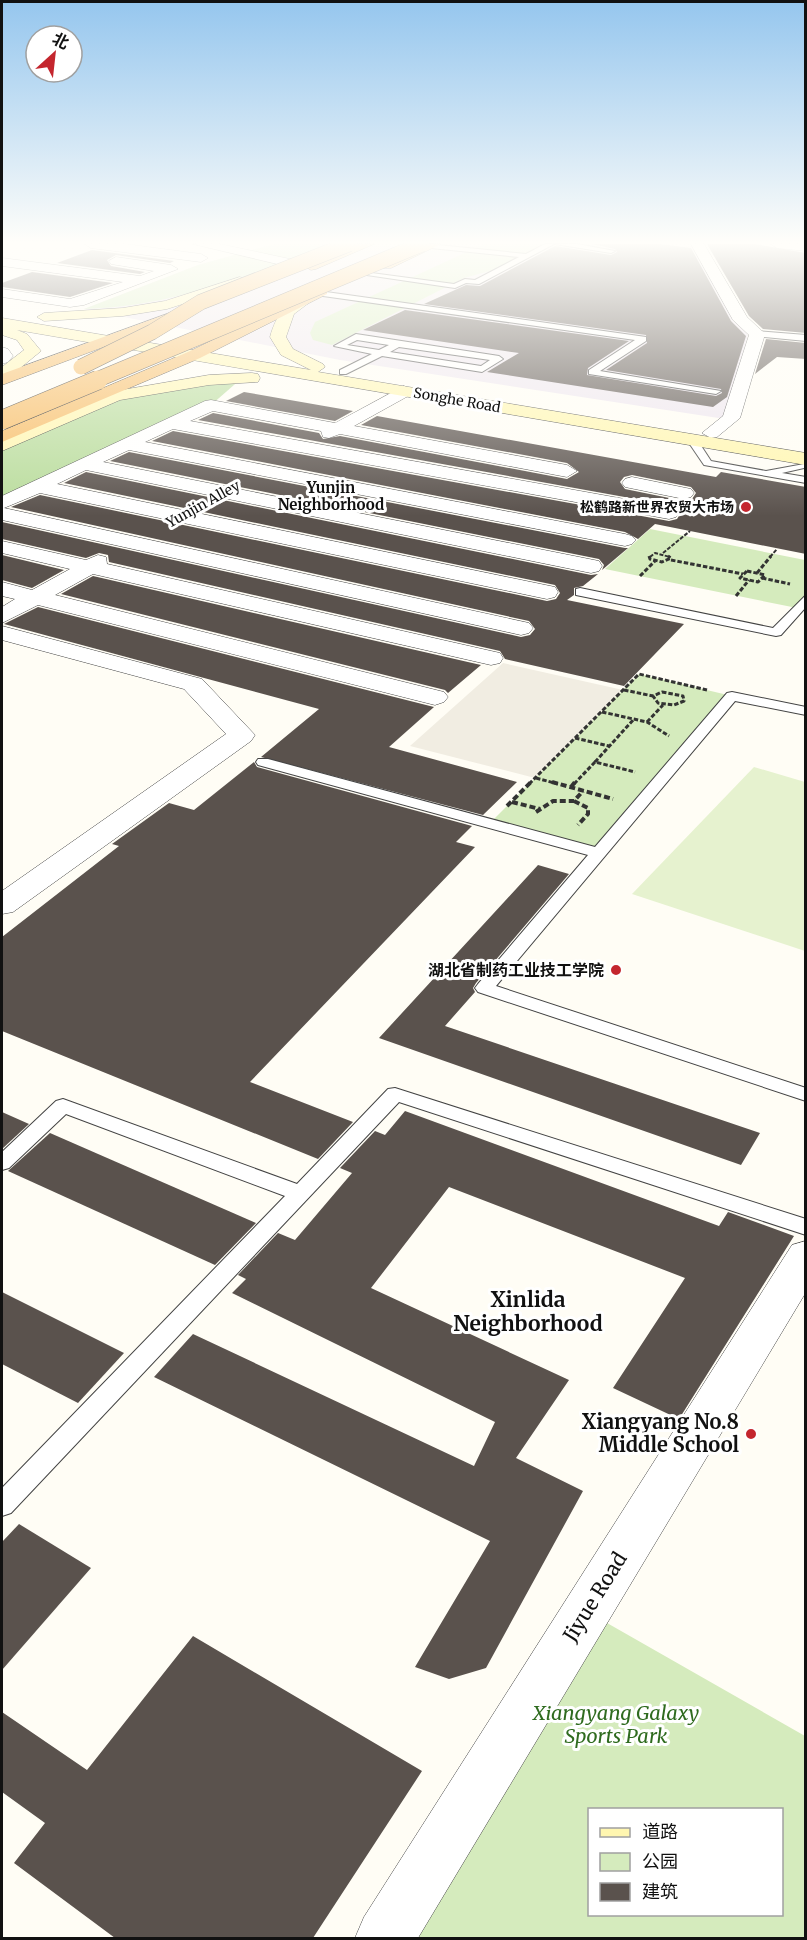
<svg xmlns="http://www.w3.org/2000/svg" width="807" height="1940" font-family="Merriweather,'Noto Sans SC',serif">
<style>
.industrial{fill:#eee6ef}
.green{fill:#d5ebbd;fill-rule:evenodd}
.forest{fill:#b9dc9c}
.pitch{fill:#e6f2cf}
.plaza{fill:#f1ede2}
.building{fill:#5a524d;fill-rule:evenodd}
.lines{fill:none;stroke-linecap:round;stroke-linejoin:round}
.service-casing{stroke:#444;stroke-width:2}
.minor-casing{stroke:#444;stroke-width:1}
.secondary-casing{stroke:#333;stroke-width:1}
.trunk-casing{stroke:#222;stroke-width:1}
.path-far2{stroke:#333;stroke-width:2;stroke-dasharray:4 1.5;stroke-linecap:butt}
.path-far1{stroke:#333;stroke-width:3;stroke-dasharray:4.5 2;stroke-linecap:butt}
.path{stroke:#333;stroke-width:4;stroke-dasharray:6 3;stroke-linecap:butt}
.service{fill:#fff;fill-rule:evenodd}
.minor{fill:#fff;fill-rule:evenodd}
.secondary{fill:#fff6b0;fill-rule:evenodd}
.trunk{fill:#f7bc64;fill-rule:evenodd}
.trunk-bridge-far1-casing{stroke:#222;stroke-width:16;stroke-linecap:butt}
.trunk-bridge-casing{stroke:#222;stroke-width:20;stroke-linecap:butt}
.trunk-bridge-far1{stroke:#f7bc64;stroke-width:15}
.trunk-bridge{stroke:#f7bc64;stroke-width:19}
.poi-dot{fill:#c4262e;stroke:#fff;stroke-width:2}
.labels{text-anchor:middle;stroke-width:6;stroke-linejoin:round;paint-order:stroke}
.far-street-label{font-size:14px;fill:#111;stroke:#fff}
.far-poi-label{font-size:14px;font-weight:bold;fill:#111;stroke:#fff;text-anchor:end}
.far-neighbourhood-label{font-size:15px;font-weight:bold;fill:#111;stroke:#fff}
.poi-label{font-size:16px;font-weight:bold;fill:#111;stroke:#fff;text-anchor:end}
.near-poi-label{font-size:20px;font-weight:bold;fill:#111;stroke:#fff;text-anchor:end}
.near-street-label{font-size:20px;fill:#111;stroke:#fff}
.near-park-label{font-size:20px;font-style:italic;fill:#2f6b1f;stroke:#fff}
.near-neighbourhood-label{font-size:21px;font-weight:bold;fill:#111;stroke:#fff}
</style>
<rect width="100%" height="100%" fill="#fffdf5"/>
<!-- industrial -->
<polygon class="industrial" points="274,244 693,244 748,335 725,419 340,360 84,309 198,265"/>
<!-- green -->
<g class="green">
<path d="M274,244H338C255,273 173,307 84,309L198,265Z"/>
<polygon points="484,244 544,244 490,271 464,278 332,345 313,340 310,333 315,322"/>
<polygon points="650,529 805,560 805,599 797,608 605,569"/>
<polygon points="639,674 732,696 598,853 490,823"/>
<path d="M586,1611L805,1736V1938H385ZM590,1810H782V1914H590Z"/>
</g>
<!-- forest -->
<polygon class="forest" points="242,378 211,405 2,503 2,446 116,396"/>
<!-- pitch -->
<polygon class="pitch" points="754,767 805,782 805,951 632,894"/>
<!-- plaza -->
<polygon class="plaza" points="503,663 623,690 535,778 410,746"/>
<!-- building -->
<g class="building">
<polygon points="592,244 660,244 691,248 731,321 746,336 727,397 713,407 487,372 519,353 363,330 405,310 629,341 588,368 587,375 716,396 722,393 721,389 606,370 647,343 646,335 424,304 466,285 480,286 555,246 611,255 617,252 615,249"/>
<polygon points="707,244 755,244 806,253 806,333 763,329 749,316"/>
<polygon points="92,250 174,261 170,263 116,255 107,260 111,266 145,272 140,274 57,263"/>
<polygon points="32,272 113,283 70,297 2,287 2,283"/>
<polygon points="766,339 806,343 806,359 777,357 755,374"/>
<polygon points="244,392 353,411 335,421 226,401"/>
<path d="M213,413L319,433L323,439L340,436L567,479L579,472L567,463L361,425L377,416L716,477L721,472L806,487V554L655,524L638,539L625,532L152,441L173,431L669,521L677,519L681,513L678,508L669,505L198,420ZM632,475L691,487L696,493L692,499L684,501L625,489L620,482L624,477Z"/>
<polygon points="129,452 625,548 628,548 602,570 604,565 599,559 110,461"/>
<polygon points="86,472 591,575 598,574 583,586 574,588 574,595 567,600 684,624 624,686 505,659 500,651 109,562 108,555 99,553 86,558 2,539 2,522 521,637 530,635 535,629 529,621 11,507 40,495 547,601 556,599 560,593 555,585 64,483"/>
<polygon points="2,555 64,570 32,588 2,580"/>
<polygon points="93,576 481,665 448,693 445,690 61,594"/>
<polygon points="38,607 434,707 389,747 517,782 483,815 261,757 319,709 4,624"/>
<polygon points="254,762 257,767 472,826 456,842 475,847 250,1082 353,1122 318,1159 2,1031 2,937 119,846 112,844 169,803 194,810"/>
<polygon points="538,865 569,874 476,983 473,988 475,992 445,1026 760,1133 741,1165 379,1038"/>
<polygon points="405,1111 719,1226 728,1212 794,1236 679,1419 613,1388 685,1278 449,1187 371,1288 569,1380 516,1458 583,1491 486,1668 449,1679 415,1667 490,1541 154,1377 193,1334 474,1466 495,1422 232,1293 246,1279 238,1275 278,1233 295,1240 352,1173 340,1168 375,1131 385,1135"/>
<polygon points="2,1112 29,1124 2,1149"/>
<polygon points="50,1133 256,1223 215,1265 8,1171"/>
<polygon points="2,1292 124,1353 78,1403 2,1364"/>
<polygon points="19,1524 91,1568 2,1670 2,1542"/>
<polygon points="193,1636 422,1771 313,1938 115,1938 14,1863 45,1823 2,1792 2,1712 87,1770"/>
</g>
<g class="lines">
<!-- service casing -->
<g class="service-casing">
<g id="service">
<polygon points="428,244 526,254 545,244 554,244 479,284 466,283 455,288 360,274 364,272 454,284 465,279 475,280 519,257 431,248"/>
<polygon points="555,244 577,244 615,251 611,253"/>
<polygon points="319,291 646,337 646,341 600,371 721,391 716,394 589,374 589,370 635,340 316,295"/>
<polygon points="757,331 806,335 806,341 754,336"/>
<path d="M356,334L499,356L503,359L482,372L382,356L346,374H340V370L372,354L334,346ZM357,340L389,345L379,350L347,345ZM399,347L490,360L481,366L390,352Z"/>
<polygon points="692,437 696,438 711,461 766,471 804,464 804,468 782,473 806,477 806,483 704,465 687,440"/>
<polygon points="580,588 773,628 806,595 806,607 781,635 776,636 576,595 576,589"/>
<polygon points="732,692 806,707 806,715 735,701 496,986 806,1088 806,1101 478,992 475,988 478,984 588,855 258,765 256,762 258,759 268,759 595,847 727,693"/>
<polygon points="395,1088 806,1219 806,1235 399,1102 11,1513 2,1516 2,1488 285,1196 66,1114 9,1168 2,1170 2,1152 56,1101 63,1099 297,1184 388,1089"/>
</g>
</g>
<!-- minor casing -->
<g class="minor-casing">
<g id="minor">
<polygon points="85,244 125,244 201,254 208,258 201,262 91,248"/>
<polygon points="193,244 220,244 299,261 306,265 299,269"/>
<polygon points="691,244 704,244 747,317 765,334 740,418 717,437 711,438 702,433 723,416 749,335 733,320"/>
<polygon points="771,244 806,244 806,251 777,248"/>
<polygon points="116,257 171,265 178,269 84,305 70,307 2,297 2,289 70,299 123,282 2,266 2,258 140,276 154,271 111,264 109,261"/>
<polygon points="2,347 8,349 13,356 8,362 2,364"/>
<polygon points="404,386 413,391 410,395 354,426 567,465 577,471 567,477 340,434 329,438 323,437 321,431 213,411 190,421 669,507 676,509 679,513 676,517 669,519 173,429 145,442 625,534 632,536 636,540 632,544 625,546 129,450 103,462 599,561 602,566 599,571 591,573 86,470 57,484 555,587 558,592 555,597 547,599 40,493 4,508 529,623 533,628 529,633 521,635 2,520 2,496 205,401 211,400 335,423"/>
<polygon points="632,477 691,489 694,493 691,497 684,499 625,487 622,483 625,479"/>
<polygon points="2,541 86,560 98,555 106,557 107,564 491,651 500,653 503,658 500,663 491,665 93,574 55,595 444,692 448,697 444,702 435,705 38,605 2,623 2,607 15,599 2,596 2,582 32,590 70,569 2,553"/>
<polygon points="2,626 202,679 255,735 251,741 13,912 2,914 2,891 226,734 184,689 2,640"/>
<polygon points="806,1241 806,1292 418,1938 355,1938 364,1917 792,1245"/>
</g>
</g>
<!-- secondary casing -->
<g class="secondary-casing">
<g id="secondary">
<polygon points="240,277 247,281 245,284 167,309 123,316 44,321 37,317 44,313 123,308 165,301"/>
<path d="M311,292L318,296L294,314L286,337L293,349L323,364L325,367L318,372L806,453V465L17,330L27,334L41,351L8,378L2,379V367L24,350L17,340L2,335V318L311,370L281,355L270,337C276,315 288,297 311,292Z"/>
<polygon points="252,373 258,374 260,378 258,382 209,385 120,400 2,451 2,439 110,392 209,375"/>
</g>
</g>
<!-- trunk casing -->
<g class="trunk-casing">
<g id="trunk">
<polygon points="355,244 374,244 316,269 311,270 304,266"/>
<polygon points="423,244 441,244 391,268 381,268 379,265"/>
<polygon points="322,287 327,288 327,294 200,358 2,442 2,431 188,352"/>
<polygon points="197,303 204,307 202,310 2,385 2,374"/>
</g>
</g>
<!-- path-far2 -->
<g class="path-far2">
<polyline points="663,553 690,531"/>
<polyline points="650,557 655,553 670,557"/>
<polyline points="770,557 777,549"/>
</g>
<!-- path-far1 -->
<g class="path-far1">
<polyline points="649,556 650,559 662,562 671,558 668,556"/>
<polyline points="671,560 743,574"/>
<polygon points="747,571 765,575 758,582 740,578"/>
<polyline points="757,573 771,556"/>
<polyline points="640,576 655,561"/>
<polyline points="762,578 790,584"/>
<polyline points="736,596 749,580"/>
<polyline points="624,690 653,696"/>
<polygon points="662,692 683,696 684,701 674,705 658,703 653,696"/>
<polyline points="602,712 647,722 669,736"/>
<polyline points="647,722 663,705"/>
<polyline points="575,738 609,746"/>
<polyline points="595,762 634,719"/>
<polyline points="536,778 558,784"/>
<polyline points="529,784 639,674 707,690"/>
<polyline points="574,784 595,762 635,772"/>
</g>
<!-- path -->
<g class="path">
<polyline points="552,782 613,799"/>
<polyline points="571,787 575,782"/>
<polyline points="574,801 588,808 588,814 578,825"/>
<polyline points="512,802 540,809"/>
<polyline points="507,806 531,782"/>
<polyline points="536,812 553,801 574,801 583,791"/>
</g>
<!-- service -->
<use href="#service" class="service"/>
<!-- minor -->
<use href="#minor" class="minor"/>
<!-- secondary -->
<use href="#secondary" class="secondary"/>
<!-- trunk -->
<use href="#trunk" class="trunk"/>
<!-- trunk-bridge-far1 casing -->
<g class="trunk-bridge-far1-casing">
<g id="trunk-bridge-far1">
<polyline points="81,367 152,332 201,302 349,244"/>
<polyline points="94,381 422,244"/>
</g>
</g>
<!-- trunk-bridge casing -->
<g class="trunk-bridge-casing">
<polyline id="trunk-bridge" points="2,420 98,380"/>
</g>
<!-- trunk-bridge-far1 -->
<use href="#trunk-bridge-far1" class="trunk-bridge-far1"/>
<!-- trunk-bridge -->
<use href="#trunk-bridge" class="trunk-bridge"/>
</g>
<!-- sky -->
<linearGradient id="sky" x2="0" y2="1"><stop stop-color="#95c6ee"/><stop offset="0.47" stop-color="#fffefa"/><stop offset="1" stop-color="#fffefa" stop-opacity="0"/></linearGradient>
<rect width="807" height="516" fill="url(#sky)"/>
<!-- markers -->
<g class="poi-dot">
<circle cx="746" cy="507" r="6"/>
<circle cx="616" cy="970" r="6"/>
<circle cx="751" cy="1434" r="6"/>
</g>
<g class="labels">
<!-- far-street labels -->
<g class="far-street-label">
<text transform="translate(457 400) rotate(10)" y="5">Songhe Road</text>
<text transform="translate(203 504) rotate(-29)" y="5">Yunjin Alley</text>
</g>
<!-- far-poi labels -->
<g class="far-poi-label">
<text x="734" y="512">松鹤路新世界农贸大市场</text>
</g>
<!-- far-neighbourhood labels -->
<g class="far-neighbourhood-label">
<text x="331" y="493">Yunjin<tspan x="331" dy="17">Neighborhood</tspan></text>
</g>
<!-- poi labels -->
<g class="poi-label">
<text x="604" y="976">湖北省制药工业技工学院</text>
</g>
<!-- near-poi labels -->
<g class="near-poi-label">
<text x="739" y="1429">Xiangyang No.8<tspan x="739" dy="23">Middle School</tspan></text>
</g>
<!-- near-street labels -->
<g class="near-street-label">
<text transform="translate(595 1597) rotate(-58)" y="7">Jiyue Road</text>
</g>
<!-- near-park labels -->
<g class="near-park-label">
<text x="616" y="1720">Xiangyang Galaxy<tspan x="616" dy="23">Sports Park</tspan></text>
</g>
<!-- near-neighbourhood labels -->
<g class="near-neighbourhood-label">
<text x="528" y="1307">Xinlida<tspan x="528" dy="24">Neighborhood</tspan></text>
</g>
</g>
<!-- border -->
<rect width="807" height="1940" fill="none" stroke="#111111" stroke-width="6"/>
<!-- legend -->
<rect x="588" y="1808" width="195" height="108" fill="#ffffff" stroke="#a0a0a0" stroke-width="1.5"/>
<rect x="600" y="1828" width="30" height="9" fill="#fff6b0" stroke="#a0a0a0" stroke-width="1.5"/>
<text x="642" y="1838" font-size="18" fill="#111111">道路</text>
<rect x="600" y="1853" width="30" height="18" fill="#d5ebbd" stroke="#a0a0a0" stroke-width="1.5"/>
<text x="642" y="1868" font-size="18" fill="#111111">公园</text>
<rect x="600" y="1883" width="30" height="18" fill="#5a524d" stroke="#a0a0a0" stroke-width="1.5"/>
<text x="642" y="1898" font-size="18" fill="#111111">建筑</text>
<!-- north arrow -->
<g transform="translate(54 54) rotate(27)"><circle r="28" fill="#ffffff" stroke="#a0a0a0" stroke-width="1.5"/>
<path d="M0-4.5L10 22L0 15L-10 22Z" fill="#c4262e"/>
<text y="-9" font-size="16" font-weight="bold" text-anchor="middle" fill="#111111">北</text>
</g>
</svg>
